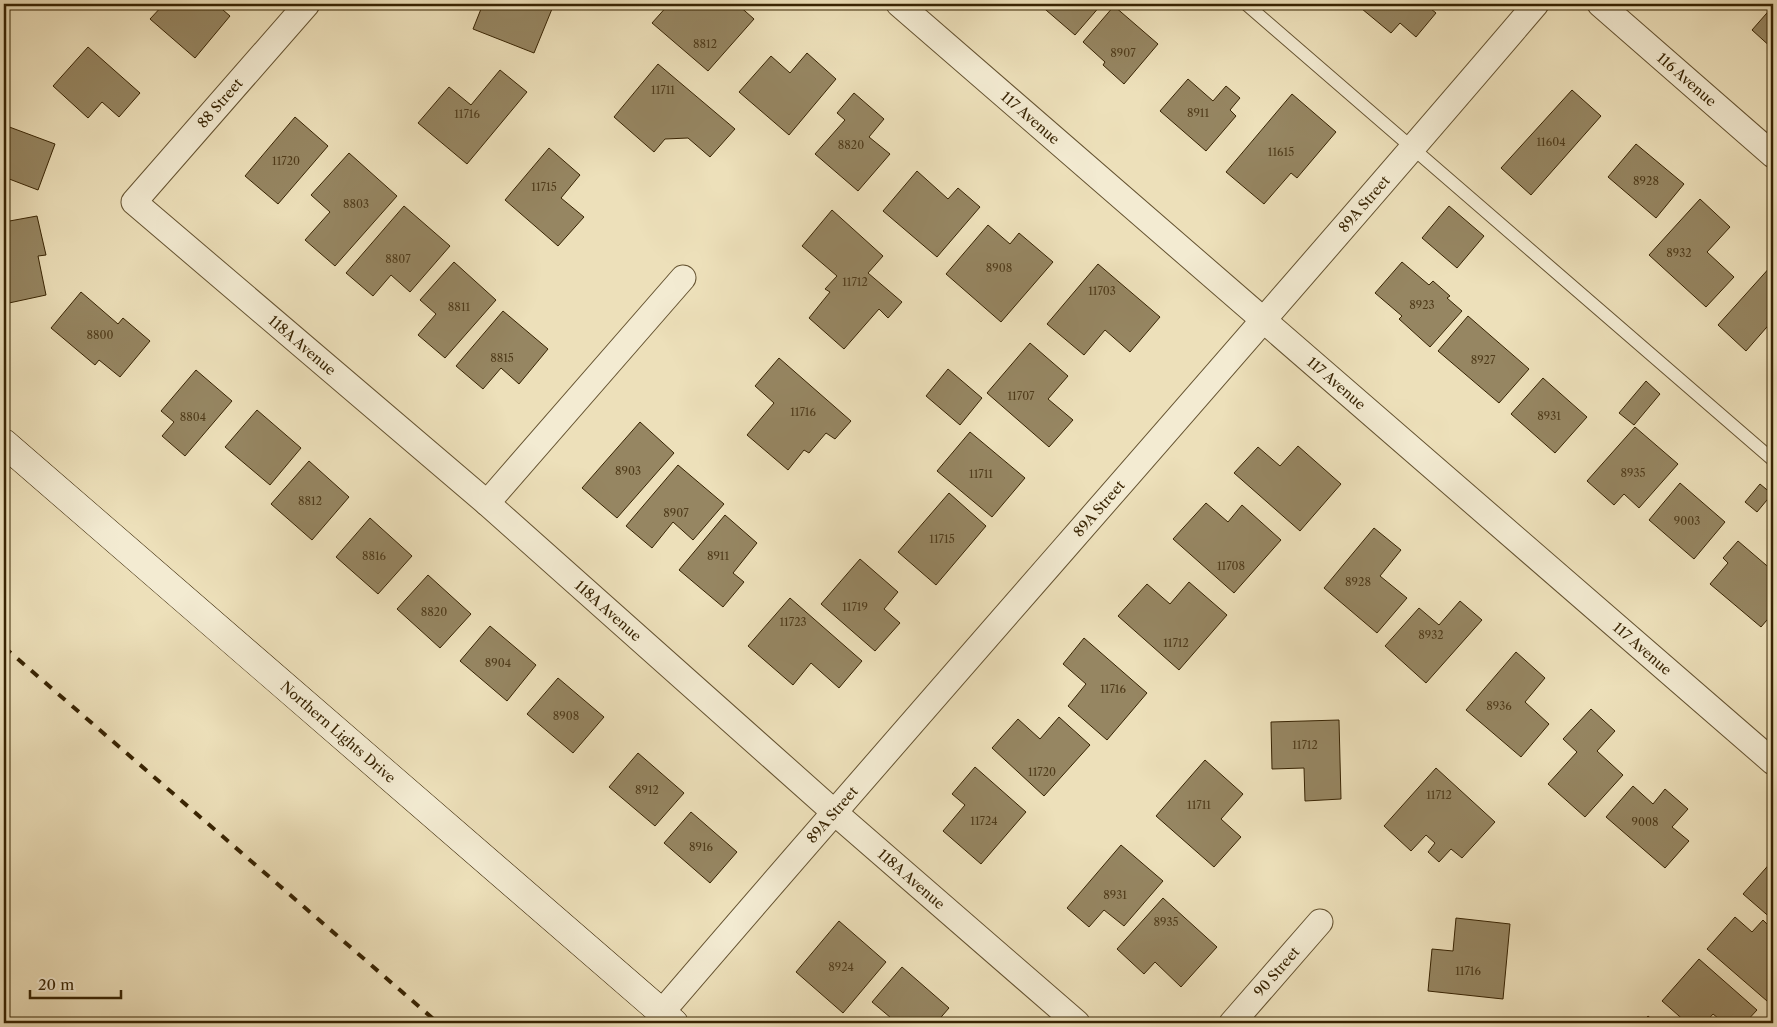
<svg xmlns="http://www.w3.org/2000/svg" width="1777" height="1027" font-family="'Libre Caslon Text',serif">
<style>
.building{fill:#968662;stroke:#382403}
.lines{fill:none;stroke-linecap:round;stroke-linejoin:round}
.lane-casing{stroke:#655331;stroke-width:14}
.street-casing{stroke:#655331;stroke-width:27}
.secondary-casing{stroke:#382403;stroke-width:29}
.lane{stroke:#f3ebd2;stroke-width:12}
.street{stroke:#f3ebd2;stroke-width:25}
.secondary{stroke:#f3ebd2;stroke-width:28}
.rail{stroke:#382403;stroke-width:4;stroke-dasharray:9 9;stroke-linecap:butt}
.labels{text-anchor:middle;stroke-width:4.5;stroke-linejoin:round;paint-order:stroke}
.number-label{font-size:11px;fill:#503c1b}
.street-label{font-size:14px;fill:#382403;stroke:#f3ebd2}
</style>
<rect width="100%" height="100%" fill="#ede0ba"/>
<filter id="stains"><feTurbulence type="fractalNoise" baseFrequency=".004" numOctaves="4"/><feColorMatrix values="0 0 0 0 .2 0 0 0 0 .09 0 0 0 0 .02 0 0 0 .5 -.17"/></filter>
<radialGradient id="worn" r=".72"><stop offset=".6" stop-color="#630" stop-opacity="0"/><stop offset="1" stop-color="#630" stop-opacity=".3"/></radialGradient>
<!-- building -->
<g class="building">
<polygon points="164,4 216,4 230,16 195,58 150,19"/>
<polygon points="483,4 554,4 534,53 473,29"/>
<polygon points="669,4 737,4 754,19 708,71 652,23"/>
<polygon points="1039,4 1099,4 1101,5 1075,35"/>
<polygon points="1356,4 1425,4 1436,13 1416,37 1400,23 1391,33"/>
<polygon points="1114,6 1158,44 1124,84 1103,65 1105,62 1083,42"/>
<polygon points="1773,6 1773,49 1752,30"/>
<polygon points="88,47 140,93 119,117 102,102 88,118 53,86"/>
<polygon points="807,53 836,79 789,135 739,92 771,56 790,73"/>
<polygon points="658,64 735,129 710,157 688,138 665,139 654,152 614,117"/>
<polygon points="500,70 527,92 467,164 418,123 449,87 471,105"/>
<polygon points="1188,79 1213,101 1226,86 1240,98 1230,110 1236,116 1206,151 1160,111"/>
<polygon points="1572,90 1601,116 1531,195 1501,168"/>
<polygon points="854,93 884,119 869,137 890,154 858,191 815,154 845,120 837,113"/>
<polygon points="1292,94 1336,132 1297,178 1291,173 1264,204 1226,172"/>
<polygon points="295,117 328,146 278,204 245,176"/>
<polygon points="4,125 55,144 38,190 4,177"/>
<polygon points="1636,144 1684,184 1656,218 1608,177"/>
<polygon points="549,148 580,175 561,198 584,217 558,246 505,200"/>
<polygon points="349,153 397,196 335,266 305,240 330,212 311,195"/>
<polygon points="917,171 948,199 958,188 980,207 937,257 883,211"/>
<polygon points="1700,199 1730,227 1707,252 1734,277 1706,307 1649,255"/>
<polygon points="404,206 450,246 410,292 391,275 373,296 346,273"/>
<polygon points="1449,206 1484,236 1457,268 1422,238"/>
<polygon points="832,210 883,256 868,273 902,302 888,318 879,309 844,349 809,318 830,292 825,289 837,276 802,246"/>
<polygon points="37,216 46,255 38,256 46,295 9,303 4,277 4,222"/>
<polygon points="988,225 1010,244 1019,233 1053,262 1001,322 946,274"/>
<polygon points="454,262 496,300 445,358 418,335 436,314 420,300"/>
<polygon points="1402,262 1429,285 1433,281 1450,296 1447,298 1462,311 1430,347 1399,319 1402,316 1375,293"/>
<polygon points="1098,264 1160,317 1130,352 1105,330 1084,355 1047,324"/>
<polygon points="1772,265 1773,320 1746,351 1718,325"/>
<polygon points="81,292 118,324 123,318 150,341 120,377 99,360 95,365 51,328"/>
<polygon points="503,311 548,349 519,384 501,368 483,389 456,366"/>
<polygon points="1468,316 1529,369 1499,403 1438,351"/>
<polygon points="1030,343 1068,376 1048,399 1073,420 1049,447 987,393"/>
<polygon points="779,358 851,421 835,439 826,433 809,453 804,450 788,470 747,435 774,403 755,386"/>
<polygon points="948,369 982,398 960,425 926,396"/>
<polygon points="196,370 232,401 185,456 162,436 174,422 161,411"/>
<polygon points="1543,378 1587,417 1555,453 1511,414"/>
<polygon points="1646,381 1660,394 1634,425 1619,413"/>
<polygon points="257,410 301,448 270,485 225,447"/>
<polygon points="640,422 674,453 617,518 582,488"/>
<polygon points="1635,427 1678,464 1639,508 1624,494 1614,505 1587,481"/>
<polygon points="970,432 1025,478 992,517 937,471"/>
<polygon points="1298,446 1341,484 1300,531 1234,473 1258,447 1280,466"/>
<polygon points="309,461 349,497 312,540 271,504"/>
<polygon points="678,465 724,504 693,540 673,522 652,548 626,526"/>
<polygon points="1680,483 1725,522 1694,559 1649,520"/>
<polygon points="1760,484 1772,494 1757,512 1745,502"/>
<polygon points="949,493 986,526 936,585 898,552"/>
<polygon points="1206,503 1228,522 1242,505 1281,540 1234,593 1173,539"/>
<polygon points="725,515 757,543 733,573 744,582 723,607 679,570"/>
<polygon points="370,518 412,556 378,594 336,557"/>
<polygon points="1374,528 1401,550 1380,576 1407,598 1377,633 1324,588"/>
<polygon points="1738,541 1773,571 1773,613 1761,627 1710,584 1728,563 1723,558"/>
<polygon points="860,559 898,592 884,609 900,623 875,651 821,604"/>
<polygon points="428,575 471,614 440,648 397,609"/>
<polygon points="1189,582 1227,615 1179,670 1118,616 1147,584 1170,604"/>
<polygon points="790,598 862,661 839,688 811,663 793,685 748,646"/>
<polygon points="1460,601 1482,620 1426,683 1385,646 1419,608 1439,625"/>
<polygon points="490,626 536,665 507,701 460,661"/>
<polygon points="1084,638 1147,693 1107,740 1068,706 1086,684 1063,664"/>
<polygon points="1516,652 1545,678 1525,702 1549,724 1521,757 1466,710"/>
<polygon points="558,678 604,717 573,753 527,714"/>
<polygon points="1591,709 1615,731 1597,751 1623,775 1585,817 1548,784 1577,752 1563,739"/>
<polygon points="1059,717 1090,745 1044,796 992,748 1018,719 1040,739"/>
<polygon points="1339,720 1341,799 1305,801 1304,768 1272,769 1271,722"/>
<polygon points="638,753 684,793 655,826 609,787"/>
<polygon points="1205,760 1243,794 1221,819 1241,837 1214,867 1156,816"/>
<polygon points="975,767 1026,812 981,864 943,831 965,805 952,794"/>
<polygon points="1436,768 1495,822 1462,858 1451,849 1439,862 1428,852 1435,843 1426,835 1411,851 1384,826"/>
<polygon points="1633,786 1653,804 1665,789 1688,809 1672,827 1689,841 1665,868 1606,817"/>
<polygon points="691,812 737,852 710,883 664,843"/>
<polygon points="1121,845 1163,881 1124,926 1104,910 1089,927 1067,908"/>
<polygon points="1773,860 1773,920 1743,894"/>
<polygon points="1163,898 1217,947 1181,987 1155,962 1144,974 1117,949"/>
<polygon points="1735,917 1752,932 1763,920 1773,930 1773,994 1767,1001 1707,949"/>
<polygon points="1456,918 1510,924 1503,999 1428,991 1432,949 1453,951"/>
<polygon points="839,921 886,962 843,1013 796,972"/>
<polygon points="1699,959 1757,1010 1745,1023 1724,1023 1713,1014 1705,1023 1687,1023 1662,1001"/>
<polygon points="902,967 949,1008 936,1023 897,1023 872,1002"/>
<polygon points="1648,1016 1656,1023 1642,1023"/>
</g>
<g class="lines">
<!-- lane casing -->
<g class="lane-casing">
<polyline id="lane" points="1246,4 1773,460"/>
</g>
<!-- street casing -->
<g class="street-casing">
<g id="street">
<path id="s1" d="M307,4L134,202L487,503L834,812L1077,1023"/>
<path id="s2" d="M899,4L1773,762"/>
<path id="s3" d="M1600,4L1773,155"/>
<polyline points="487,503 683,278"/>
<path id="s4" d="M661,1013C951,675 1247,343 1536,4"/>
<path id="s5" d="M1232,1023L1320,922"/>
</g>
</g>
<!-- secondary casing -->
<g class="secondary-casing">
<g id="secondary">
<path id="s6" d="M4,443L674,1023"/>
</g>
</g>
<!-- lane -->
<use href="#lane" class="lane"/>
<!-- street -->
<use href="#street" class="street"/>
<!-- secondary -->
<use href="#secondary" class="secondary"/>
<!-- rail -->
<polyline class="rail" points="4,647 438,1023"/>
</g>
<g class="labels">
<!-- number labels -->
<g class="number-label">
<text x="705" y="48">8812</text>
<text x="1123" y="57">8907</text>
<text x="663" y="94">11711</text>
<text x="1198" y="117">8911</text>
<text x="467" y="118">11716</text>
<text x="1551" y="146">11604</text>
<text x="851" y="149">8820</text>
<text x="1281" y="156">11615</text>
<text x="286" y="165">11720</text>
<text x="1646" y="185">8928</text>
<text x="544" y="191">11715</text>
<text x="356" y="208">8803</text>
<text x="1679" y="257">8932</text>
<text x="398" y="263">8807</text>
<text x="999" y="272">8908</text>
<text x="855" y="286">11712</text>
<text x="1102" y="295">11703</text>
<text x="1422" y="309">8923</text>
<text x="459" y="311">8811</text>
<text x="100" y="339">8800</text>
<text x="502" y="362">8815</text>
<text x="1483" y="364">8927</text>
<text x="1021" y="400">11707</text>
<text x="803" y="416">11716</text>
<text x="1549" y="420">8931</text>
<text x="193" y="421">8804</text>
<text x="628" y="475">8903</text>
<text x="1633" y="477">8935</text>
<text x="981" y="478">11711</text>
<text x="310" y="505">8812</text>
<text x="676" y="517">8907</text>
<text x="1687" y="525">9003</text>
<text x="942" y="543">11715</text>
<text x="374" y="560">8816</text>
<text x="718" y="560">8911</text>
<text x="1231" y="570">11708</text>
<text x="1358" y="586">8928</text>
<text x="855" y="611">11719</text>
<text x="434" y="616">8820</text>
<text x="793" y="626">11723</text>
<text x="1431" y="639">8932</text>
<text x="1176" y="647">11712</text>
<text x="498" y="667">8904</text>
<text x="1113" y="693">11716</text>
<text x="1499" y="710">8936</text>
<text x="566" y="720">8908</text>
<text x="1305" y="749">11712</text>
<text x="1042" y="776">11720</text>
<text x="647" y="794">8912</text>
<text x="1439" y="799">11712</text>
<text x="1199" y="809">11711</text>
<text x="984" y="825">11724</text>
<text x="1645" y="826">9008</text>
<text x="701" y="851">8916</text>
<text x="1115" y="899">8931</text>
<text x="1166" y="926">8935</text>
<text x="841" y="971">8924</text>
<text x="1468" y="975">11716</text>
</g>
<!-- street labels -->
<g class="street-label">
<text dy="5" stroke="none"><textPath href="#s3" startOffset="115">116 Avenue</textPath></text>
<text transform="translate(220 103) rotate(-49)" y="5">88 Street</text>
<text dy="5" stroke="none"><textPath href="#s2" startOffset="174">117 Avenue</textPath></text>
<text dy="5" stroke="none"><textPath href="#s4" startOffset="1072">89A Street</textPath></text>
<text dy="5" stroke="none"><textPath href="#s1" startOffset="484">118A Avenue</textPath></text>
<text dy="5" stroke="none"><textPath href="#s2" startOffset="579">117 Avenue</textPath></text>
<text dy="5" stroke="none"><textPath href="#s4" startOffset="668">89A Street</textPath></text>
<text dy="5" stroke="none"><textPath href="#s1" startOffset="889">118A Avenue</textPath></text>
<text dy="5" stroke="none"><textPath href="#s2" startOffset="984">117 Avenue</textPath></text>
<text dy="5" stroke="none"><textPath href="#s6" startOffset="442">Northern Lights Drive</textPath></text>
<text dy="5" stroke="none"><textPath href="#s4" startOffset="262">89A Street</textPath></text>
<text dy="5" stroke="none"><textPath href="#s1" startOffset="1294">118A Avenue</textPath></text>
<text dy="5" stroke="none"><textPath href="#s5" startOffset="68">90 Street</textPath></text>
</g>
</g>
<!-- margin -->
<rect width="1777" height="1027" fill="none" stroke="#ede0ba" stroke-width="20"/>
<rect x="5" y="5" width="1767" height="1017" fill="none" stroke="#382403" stroke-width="2.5"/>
<rect x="10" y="10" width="1757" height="1007" fill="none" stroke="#382403"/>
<!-- scale -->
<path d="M30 990v8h91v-8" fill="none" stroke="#382403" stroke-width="2.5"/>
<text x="38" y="990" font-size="15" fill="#382403" stroke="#f3ebd2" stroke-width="4" paint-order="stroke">20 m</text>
<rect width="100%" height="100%" filter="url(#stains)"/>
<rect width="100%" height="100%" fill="url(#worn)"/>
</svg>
